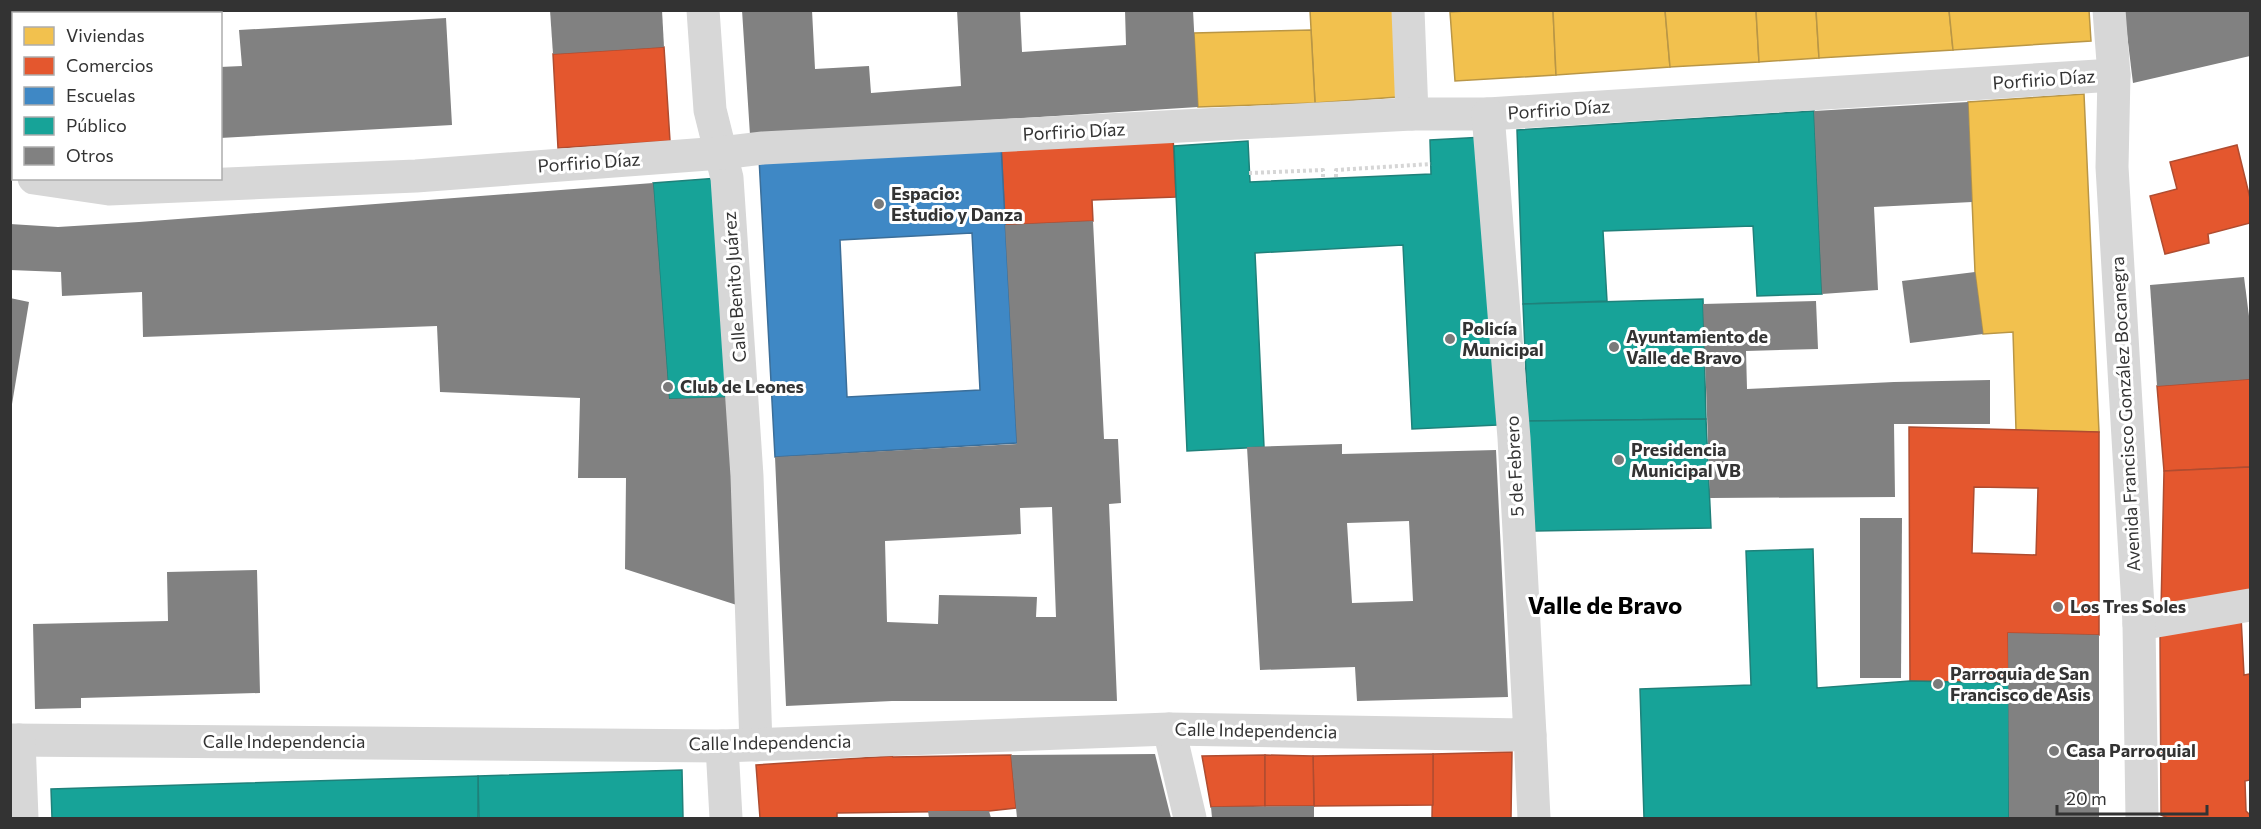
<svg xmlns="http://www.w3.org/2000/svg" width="2261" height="829" font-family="Commissioner,sans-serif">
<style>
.homes{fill:#f2c14e;stroke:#b99646;stroke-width:1.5}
.shops{fill:#e4572e;stroke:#af4c30;stroke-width:1.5;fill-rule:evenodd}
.schools{fill:#3f88c5;stroke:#3b6e99;stroke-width:1.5;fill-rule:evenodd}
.public{fill:#17a398;stroke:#1f817a;stroke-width:1.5}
.building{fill:#818181;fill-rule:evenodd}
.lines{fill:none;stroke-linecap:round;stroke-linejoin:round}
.path{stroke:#d6d6d6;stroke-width:4;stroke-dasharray:3 3;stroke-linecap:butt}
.pedestrian{stroke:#d7d7d7;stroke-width:33}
.minor{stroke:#d7d7d7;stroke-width:33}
.tertiary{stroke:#d7d7d7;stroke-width:33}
.poi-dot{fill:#7a7a7a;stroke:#fff;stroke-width:2}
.labels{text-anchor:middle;stroke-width:6;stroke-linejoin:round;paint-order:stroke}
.street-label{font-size:18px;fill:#333;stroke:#fff}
.poi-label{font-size:18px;font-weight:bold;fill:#333;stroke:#fff;text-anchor:start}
.district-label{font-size:24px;font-weight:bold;fill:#000;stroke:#fff}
</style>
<rect width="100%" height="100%" fill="#fff"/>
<!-- homes -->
<g class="homes">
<polygon points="1310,10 1394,10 1398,97 1315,103"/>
<polygon points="1481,10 1553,10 1556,75 1455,81 1450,12"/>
<polygon points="1553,10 1665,10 1670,67 1556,75"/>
<polygon points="1665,10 1756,10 1759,62 1670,67"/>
<polygon points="1756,10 1816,10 1819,58 1759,62"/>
<polygon points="1816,10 1949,10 1953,50 1819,58"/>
<polygon points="1949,10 2089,10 2091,41 1953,50"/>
<polygon points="1311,30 1315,103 1198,107 1194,33"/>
<polygon points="2084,94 2099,432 2016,430 2013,332 1983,334 1975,272 1968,102"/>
</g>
<!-- shops -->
<g class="shops">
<polygon points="664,47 670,141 558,148 553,54"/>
<polygon points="1173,136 1176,197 1092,200 1093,221 1005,225 1001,145"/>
<polygon points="2237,145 2250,198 2250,223 2208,234 2209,243 2165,254 2150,196 2177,189 2170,162"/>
<polygon points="2250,379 2250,467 2164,471 2157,386"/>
<path d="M1909,427L2099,432V635L2008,633L2009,683L1910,681ZM1974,487L2038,488L2036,555L1972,553Z"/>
<polygon points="2250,467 2250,595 2161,610 2164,471"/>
<polygon points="2241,616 2244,675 2250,674 2250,780 2245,781 2246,811 2250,815 2250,818 2168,818 2161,815 2160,627"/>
<polygon points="1512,752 1511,818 1432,818 1433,754"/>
<polygon points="1433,754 1433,805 1314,806 1313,756"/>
<polygon points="1011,755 1016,808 989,811 837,813 837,818 760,818 756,765 892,756 893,757"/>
<polygon points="1265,755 1265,806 1211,807 1202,756"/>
<polygon points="1265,755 1313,756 1314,806 1265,806"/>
</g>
<!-- schools -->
<path class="schools" d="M1001,145L1017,443L775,457L759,158ZM972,233L980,390L847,397L840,240Z"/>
<!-- public -->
<g class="public">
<polygon points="1814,111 1822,294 1757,296 1753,226 1603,231 1607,301 1523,304 1517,130"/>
<polygon points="1484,137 1497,425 1412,429 1403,245 1255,253 1264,447 1187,451 1174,146 1248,141 1250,182 1431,174 1430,140"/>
<polygon points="718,178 735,397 669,399 653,183"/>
<polygon points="1703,299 1706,419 1528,421 1523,304"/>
<polygon points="1706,419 1711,528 1535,531 1528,421"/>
<polygon points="1813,549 1817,688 1910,681 2009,683 2009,818 1644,818 1640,689 1751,685 1746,551"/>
<polygon points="682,770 683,818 479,818 478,776"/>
<polygon points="478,776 478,818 52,818 51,789"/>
</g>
<!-- building -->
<g class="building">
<rect x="20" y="10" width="197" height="4"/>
<polygon points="550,10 662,10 664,47 553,54"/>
<polygon points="742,10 812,10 815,69 869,66 871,93 961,86 957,10 1020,10 1022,52 1126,45 1125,10 1193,10 1198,107 750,135"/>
<polygon points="2124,10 2250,10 2250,56 2133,83"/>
<polygon points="446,18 452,125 220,138 220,67 242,66 239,30"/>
<polygon points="10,69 12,69 14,88 14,118 10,119"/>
<polygon points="1968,102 1972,202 1874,207 1878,290 1822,294 1814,111"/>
<polygon points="653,183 669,399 735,397 746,608 625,569 626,478 578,478 580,398 440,392 437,326 143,337 142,292 62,296 61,272 10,270 10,224 58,227 139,222"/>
<path d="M1093,221L1104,439H1118L1121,503L1109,504L1117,701H892L786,706L775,457L1017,444L1005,225ZM1052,507L1056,617H1036L1037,597L939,595L938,624L887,622L885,541L1021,534L1020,508Z"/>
<polygon points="1975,272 1983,334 1910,343 1902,281"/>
<polygon points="2244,277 2250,324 2250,379 2157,386 2150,285"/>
<polygon points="10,298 29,302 12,404 10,404"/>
<polygon points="1816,301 1818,349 1746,351 1747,389 1894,382 1990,380 1990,424 1894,424 1895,497 1710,498 1703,304"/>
<path d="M1342,444V454L1496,450L1508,697L1357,701L1355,667L1260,670L1247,447ZM1409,521L1413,601L1352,603L1347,523Z"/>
<polygon points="1860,518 1902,518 1901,678 1860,678"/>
<polygon points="257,570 260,693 81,698 81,708 35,709 33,624 168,621 167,572"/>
<polygon points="2008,633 2099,635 2099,818 2009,818"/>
<polygon points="1155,754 1171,818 1017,818 1011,755"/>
<polygon points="1314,806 1314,818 1212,818 1211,807"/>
<polygon points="928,811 989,811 991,818 929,818"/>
</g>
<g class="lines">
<!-- path -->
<g class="path">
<polyline points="1249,173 1323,170 1323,179"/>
<polyline points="1336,177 1336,170 1431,164"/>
</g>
<!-- pedestrian -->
<g class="pedestrian">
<polyline points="1169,729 1190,818"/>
<polyline points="1530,735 1534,818"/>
</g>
<!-- minor -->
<g class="minor">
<polyline points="703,10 710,110 727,178 747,476 756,745"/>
<polyline points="1408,10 1412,114"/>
<polyline points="34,178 109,189 416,176 721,153 763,148 1412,114 1488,114 2114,75"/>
<polyline points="2139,624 2250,605"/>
<polyline points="10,740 722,746 1169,729 1530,735 1514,438 1488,114"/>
<polyline points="19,740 22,818"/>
<polyline points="722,746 726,818"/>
</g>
<!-- tertiary -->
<polyline class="tertiary" points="2109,10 2114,75 2112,167 2139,624 2142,818"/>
</g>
<!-- markers -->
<g class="poi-dot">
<circle cx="879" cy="204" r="6"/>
<circle cx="1450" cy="339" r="6"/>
<circle cx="1614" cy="347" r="6"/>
<circle cx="668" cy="387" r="6"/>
<circle cx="1619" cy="460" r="6"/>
<circle cx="2058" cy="607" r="6"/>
<circle cx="1938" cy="684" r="6"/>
<circle cx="2054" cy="751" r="6"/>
</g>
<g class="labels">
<!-- street labels -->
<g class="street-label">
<text transform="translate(2044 80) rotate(-4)" y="6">Porfirio Díaz</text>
<text transform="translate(1559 110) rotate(-4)" y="6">Porfirio Díaz</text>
<text transform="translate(1074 132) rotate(-3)" y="6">Porfirio Díaz</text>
<text transform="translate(589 163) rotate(-4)" y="6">Porfirio Díaz</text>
<text transform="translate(735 287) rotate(-94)" y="6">Calle Benito Juárez</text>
<text transform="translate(2126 414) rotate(-93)" y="6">Avenida Francisco González Bocanegra</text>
<text transform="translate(1515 466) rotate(-93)" y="6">5 de Febrero</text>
<text transform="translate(1256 731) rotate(1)" y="6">Calle Independencia</text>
<text x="284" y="748">Calle Independencia</text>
<text transform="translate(770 743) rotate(-1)" y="6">Calle Independencia</text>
</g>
<!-- poi labels -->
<g class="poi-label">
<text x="891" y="200">Espacio:<tspan x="891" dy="21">Estudio y Danza</tspan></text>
<text x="1462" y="335">Policía<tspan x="1462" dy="21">Municipal</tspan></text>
<text x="1626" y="343">Ayuntamiento de<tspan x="1626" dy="21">Valle de Bravo</tspan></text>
<text x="680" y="393">Club de Leones</text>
<text x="1631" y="456">Presidencia<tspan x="1631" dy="21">Municipal VB</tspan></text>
<text x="2070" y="613">Los Tres Soles</text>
<text x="1950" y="680">Parroquia de San<tspan x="1950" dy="21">Francisco de Asis</tspan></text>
<text x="2066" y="757">Casa Parroquial</text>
</g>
<!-- district labels -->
<g class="district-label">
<text x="1605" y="614">Valle de Bravo</text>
</g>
</g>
<!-- border -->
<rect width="2261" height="829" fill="none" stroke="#333333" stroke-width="24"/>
<!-- legend -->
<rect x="12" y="12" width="210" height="168" fill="#ffffff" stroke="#adadad" stroke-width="1.5"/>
<rect x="24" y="27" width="30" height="18" fill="#f2c14e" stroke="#adadad" stroke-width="1.5"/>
<text x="66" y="42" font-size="18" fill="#333333">Viviendas</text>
<rect x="24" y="57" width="30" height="18" fill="#e4572e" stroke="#adadad" stroke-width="1.5"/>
<text x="66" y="72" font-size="18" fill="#333333">Comercios</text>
<rect x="24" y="87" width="30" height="18" fill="#3f88c5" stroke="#adadad" stroke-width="1.5"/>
<text x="66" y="102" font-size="18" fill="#333333">Escuelas</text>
<rect x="24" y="117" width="30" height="18" fill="#17a398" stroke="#adadad" stroke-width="1.5"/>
<text x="66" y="132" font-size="18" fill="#333333">Público</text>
<rect x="24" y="147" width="30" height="18" fill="#818181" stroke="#adadad" stroke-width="1.5"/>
<text x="66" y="162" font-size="18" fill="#333333">Otros</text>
<!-- scale -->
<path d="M2057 805v9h150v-9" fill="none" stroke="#333333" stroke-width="3"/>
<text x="2066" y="805" font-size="18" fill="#333333" stroke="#ffffff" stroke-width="4.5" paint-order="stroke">20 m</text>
</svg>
